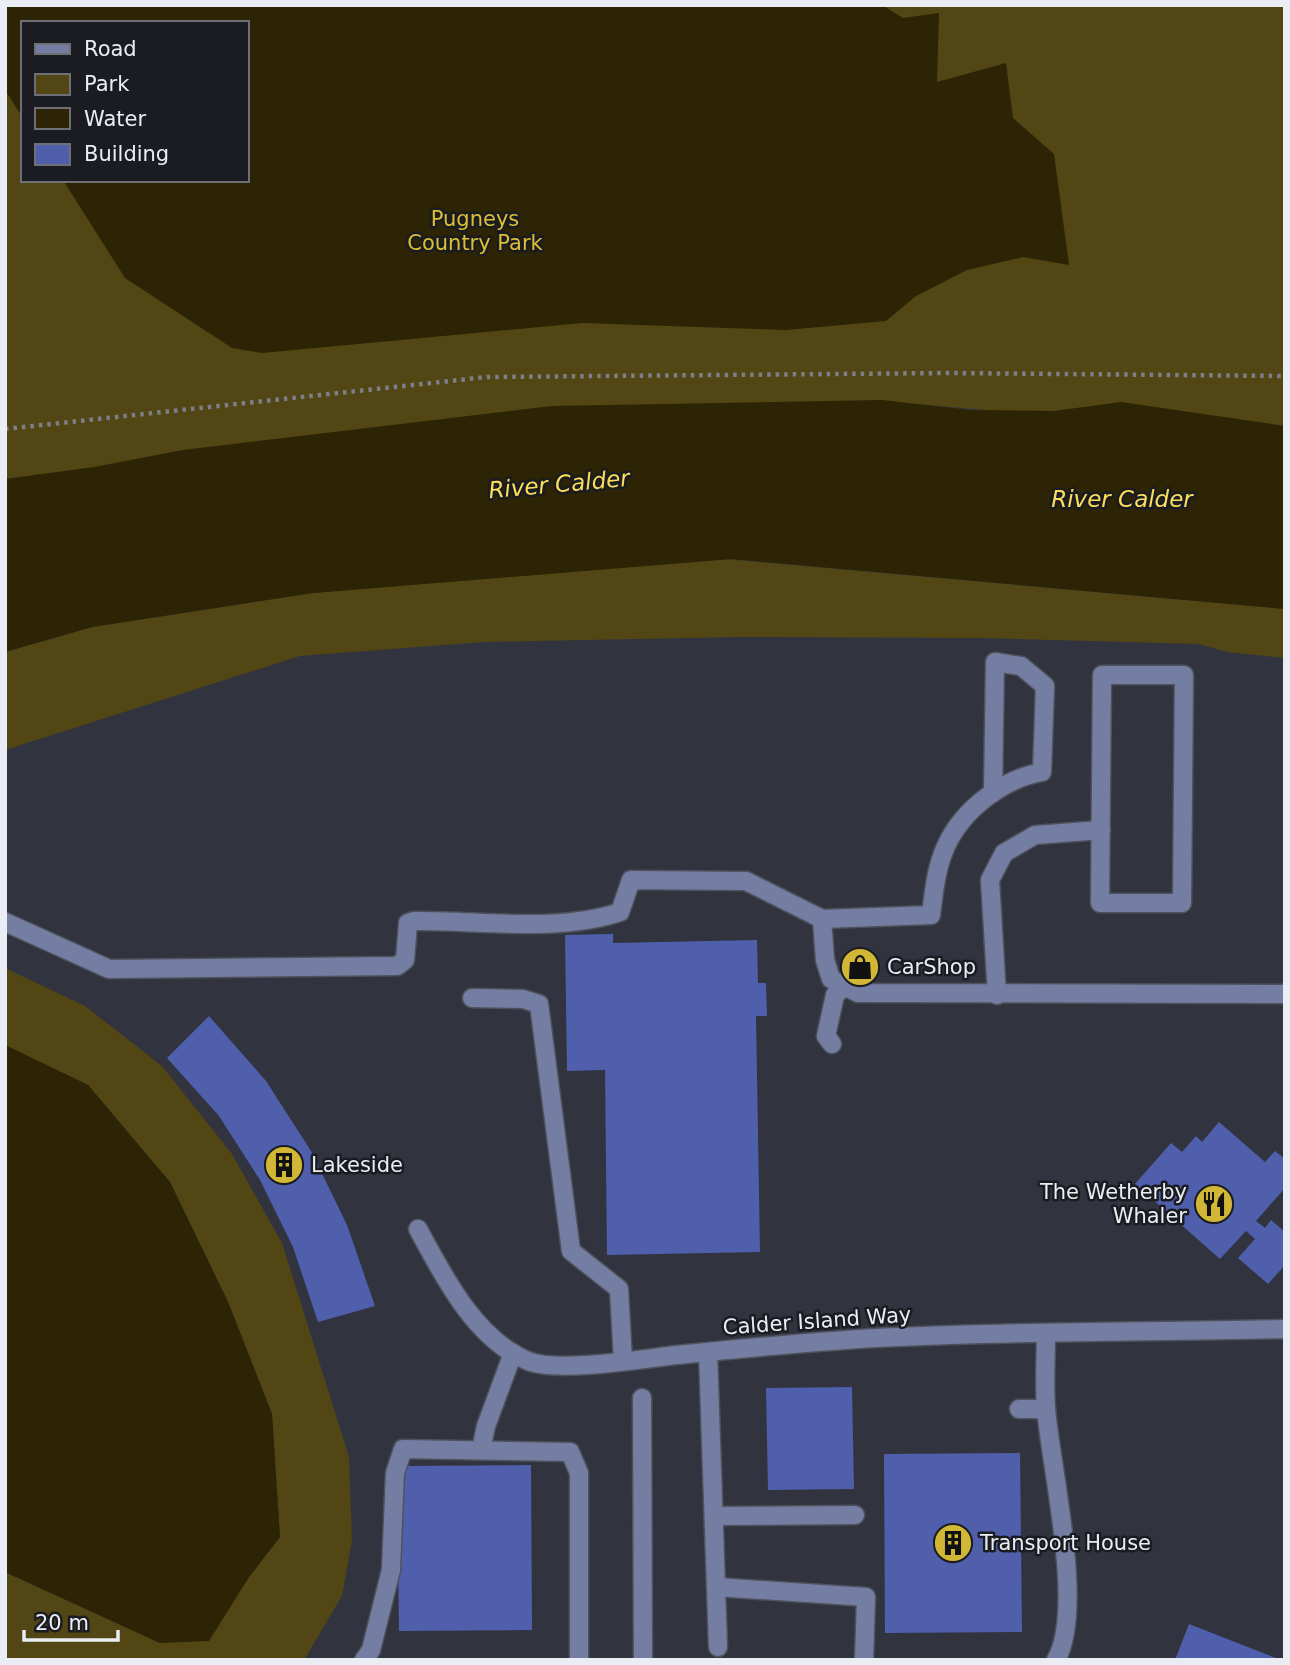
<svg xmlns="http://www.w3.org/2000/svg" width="1290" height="1665" font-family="'DejaVu Sans',sans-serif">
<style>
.green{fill:#514614;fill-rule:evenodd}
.water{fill:#2c2404}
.building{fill:#4f5fac}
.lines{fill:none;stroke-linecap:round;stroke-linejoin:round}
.minor-casing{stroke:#4f525c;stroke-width:21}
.path{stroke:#7c7f88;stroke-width:4.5;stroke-dasharray:3.5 5;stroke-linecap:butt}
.minor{stroke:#747ea2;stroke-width:18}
.labels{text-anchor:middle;stroke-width:5;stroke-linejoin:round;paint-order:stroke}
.park-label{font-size:21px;fill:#dcbf32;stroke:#1a1c21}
.poi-label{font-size:21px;fill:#ebedf5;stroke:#1a1c21;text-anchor:start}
.street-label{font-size:21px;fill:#ebedf5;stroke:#1a1c21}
.water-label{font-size:23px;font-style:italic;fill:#fcde59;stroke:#1a1c21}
</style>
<rect width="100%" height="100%" fill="#31343f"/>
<!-- green -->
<g class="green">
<path d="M5,5H1285V435L903,403L5,516ZM23,23H247V180H23Z"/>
<polygon points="726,559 1285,609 1285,658 1227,652 1199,644 981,638 738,637 483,642 300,656 5,750 5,652 92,627 313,593"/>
<polygon points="5,968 85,1006 162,1066 232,1154 282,1243 349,1457 352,1541 342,1596 304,1660 5,1660 5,1572 160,1643 249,1577 280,1537 272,1414 228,1302 170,1182 88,1085 5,1045"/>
</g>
<!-- water -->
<g class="water">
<polygon points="5,5 882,5 903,18 939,13 937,82 1006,63 1013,118 1054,154 1069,265 1023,257 967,270 916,296 886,321 786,330 582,323 262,353 232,348 125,278 63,180 247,180 247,23 23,23 23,118 5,90"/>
<polygon points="882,400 970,410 1054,411 1121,402 1285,426 1285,609 732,559 313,593 92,627 5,652 5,479 94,467 183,450 551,406"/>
<polygon points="5,1045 88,1085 170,1182 228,1302 272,1414 280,1537 249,1577 209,1641 160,1643 5,1572"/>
</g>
<!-- building -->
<g class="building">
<polygon points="613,934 613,943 757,940 758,983 766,983 767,1016 756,1016 760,1252 607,1255 605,1070 567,1071 565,935"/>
<polygon points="209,1016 266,1081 311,1151 347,1225 375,1306 318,1322 293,1247 260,1180 219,1116 167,1058"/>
<polygon points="1219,1122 1265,1162 1275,1151 1285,1159 1285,1188 1256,1221 1265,1228 1271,1220 1285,1232 1285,1265 1268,1284 1238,1258 1255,1239 1246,1231 1220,1259 1135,1184 1171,1143 1182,1152 1196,1136 1202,1142"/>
<polygon points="852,1387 854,1489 768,1490 766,1388"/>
<polygon points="1020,1453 1022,1632 885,1633 884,1454"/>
<polygon points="531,1465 532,1630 399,1631 397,1466"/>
<polygon points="1189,1624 1281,1660 1175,1660"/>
</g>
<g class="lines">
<!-- minor casing -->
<g class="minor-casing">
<g id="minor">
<polygon points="1102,675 1184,675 1182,903 1100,903"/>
<polyline points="822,919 825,960 831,979 858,993 1285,994"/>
<path d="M5,922L109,969L397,966L405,960L408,923L414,921C479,920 558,933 620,912L631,880L746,881L822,919L931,915C934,891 936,868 946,846C963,809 1003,779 1042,772L1045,686L1021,666L995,662L993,793"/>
<polyline points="997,995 990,880 1004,853 1035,835 1101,830"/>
<polyline points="472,998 523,999 539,1004 571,1251 619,1289 623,1361"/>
<polyline points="832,1044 826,1036 835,995 844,987"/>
<path d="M418,1229C444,1277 475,1339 528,1361C557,1373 642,1359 676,1355C749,1348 824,1340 898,1337C1027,1331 1156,1332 1285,1329"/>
<path d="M1046,1333C1046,1358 1044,1384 1046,1409C1051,1469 1085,1609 1056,1660"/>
<polyline points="708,1352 718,1647"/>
<polyline points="642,1398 643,1660"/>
<polyline points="1019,1409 1046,1409"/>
<polyline points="481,1450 486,1426 513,1353"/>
<polyline points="714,1516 855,1515"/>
<polyline points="716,1587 866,1597 864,1660"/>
<polyline points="364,1660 371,1650 391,1570 395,1473 403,1449 570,1452 579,1473 579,1660"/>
</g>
</g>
<!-- path -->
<polyline class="path" points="5,429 487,377 948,373 1285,376"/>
<!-- minor -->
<use href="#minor" class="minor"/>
</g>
<!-- icons -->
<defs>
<g id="shop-disc" transform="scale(2.0125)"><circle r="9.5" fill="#d2b736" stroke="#1a1c21"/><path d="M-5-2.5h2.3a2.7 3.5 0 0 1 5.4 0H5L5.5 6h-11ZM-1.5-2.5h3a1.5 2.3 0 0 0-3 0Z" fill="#111"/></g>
<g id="building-disc" transform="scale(2.0125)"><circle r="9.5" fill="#d2b736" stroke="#1a1c21"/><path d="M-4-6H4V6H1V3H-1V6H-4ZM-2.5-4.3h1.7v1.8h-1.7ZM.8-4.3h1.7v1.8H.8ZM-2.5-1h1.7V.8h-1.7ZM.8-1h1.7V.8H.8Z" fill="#111"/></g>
<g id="restaurant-disc" transform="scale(2.0125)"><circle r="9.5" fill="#d2b736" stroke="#1a1c21"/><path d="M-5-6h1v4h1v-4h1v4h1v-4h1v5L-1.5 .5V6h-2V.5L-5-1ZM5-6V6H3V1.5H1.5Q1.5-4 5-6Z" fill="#111"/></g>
</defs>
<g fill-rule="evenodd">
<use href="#shop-disc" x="860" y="967"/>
<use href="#building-disc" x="284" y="1165"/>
<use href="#restaurant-disc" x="1214" y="1204"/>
<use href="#building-disc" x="953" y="1543"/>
</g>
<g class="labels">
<!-- park labels -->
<g class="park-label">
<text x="475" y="226">Pugneys<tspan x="475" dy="24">Country Park</tspan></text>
</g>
<!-- poi labels -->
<g class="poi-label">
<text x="887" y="974">CarShop</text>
<text x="311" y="1172">Lakeside</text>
<text x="1187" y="1199" text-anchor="end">The Wetherby<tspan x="1187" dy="24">Whaler</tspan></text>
<text x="980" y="1550">Transport House</text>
</g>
<!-- street labels -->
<g class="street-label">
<text transform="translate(817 1321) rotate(-4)" y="7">Calder Island Way</text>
</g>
<!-- water labels -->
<g class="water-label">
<text transform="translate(559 484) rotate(-5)" y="8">River Calder</text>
<text x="1122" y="507">River Calder</text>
</g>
</g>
<!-- border -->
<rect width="1290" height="1665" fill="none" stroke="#ebedf5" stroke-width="14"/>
<!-- legend -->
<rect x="21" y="21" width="228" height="161" fill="#1a1c21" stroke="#6e7076" stroke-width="2"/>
<rect x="35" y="44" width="35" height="10" fill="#747ea2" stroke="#6e7076" stroke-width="2"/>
<text x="84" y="56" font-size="21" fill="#ebedf5">Road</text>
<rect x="35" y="74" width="35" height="21" fill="#514614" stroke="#6e7076" stroke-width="2"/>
<text x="84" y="91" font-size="21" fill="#ebedf5">Park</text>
<rect x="35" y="108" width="35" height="21" fill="#2c2404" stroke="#6e7076" stroke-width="2"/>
<text x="84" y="126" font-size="21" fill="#ebedf5">Water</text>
<rect x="35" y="144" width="35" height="21" fill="#4f5fac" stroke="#6e7076" stroke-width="2"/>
<text x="84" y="161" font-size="21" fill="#ebedf5">Building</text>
<!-- scale -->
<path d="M24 1630v10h94v-10" fill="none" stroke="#ebedf5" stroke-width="3.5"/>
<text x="35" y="1630" font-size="21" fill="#ebedf5" stroke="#1a1c21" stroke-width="5" paint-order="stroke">20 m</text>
</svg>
